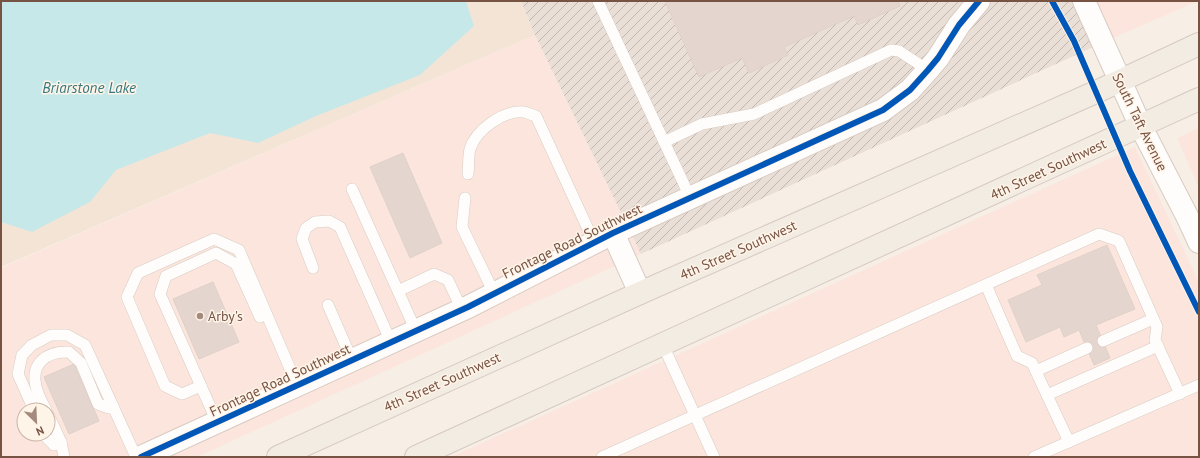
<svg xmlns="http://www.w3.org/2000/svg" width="1200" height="458" font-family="'PT Sans',sans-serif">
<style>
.residential{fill:#f4e4d5}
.commercial{fill:#fbe5dc;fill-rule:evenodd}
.industrial{fill:url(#industrial-furrows)}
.water{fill:#c7e8e9}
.building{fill:#e4d6ce;stroke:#e0d1c8}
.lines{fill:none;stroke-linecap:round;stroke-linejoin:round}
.lane-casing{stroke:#d8ccc4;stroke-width:12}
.street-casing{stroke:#d8ccc4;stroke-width:24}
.secondary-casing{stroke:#d8cbc2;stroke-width:24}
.primary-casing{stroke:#d6cac3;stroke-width:24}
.lane{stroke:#fefdfb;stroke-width:11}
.street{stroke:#fefdfb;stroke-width:22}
.secondary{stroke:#fefdfb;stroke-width:22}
.primary{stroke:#f2ece3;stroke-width:22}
.cycleway-casing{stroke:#fff4e8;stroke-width:8}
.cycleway{stroke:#0057b8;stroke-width:6}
.poi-dot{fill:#a48a7d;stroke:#fff4e8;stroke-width:1.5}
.labels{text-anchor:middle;stroke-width:3;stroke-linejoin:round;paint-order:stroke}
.street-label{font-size:14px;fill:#775344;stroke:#fff4e8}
.poi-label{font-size:14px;fill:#775344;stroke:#fff4e8;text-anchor:start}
.water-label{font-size:15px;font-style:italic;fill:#36787e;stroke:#fff4e8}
</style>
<defs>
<pattern id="industrial-furrows" width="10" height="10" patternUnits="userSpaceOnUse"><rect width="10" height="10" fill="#eadfd7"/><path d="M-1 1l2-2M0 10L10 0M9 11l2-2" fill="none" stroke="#c2b7b0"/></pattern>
</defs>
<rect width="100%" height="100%" fill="#f7efe6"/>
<!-- residential -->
<polygon class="residential" points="1,1 521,1 535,35 1,267"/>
<!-- commercial -->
<g class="commercial">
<polygon points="1084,1 1198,1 1102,43"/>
<path d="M535,35L641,254L197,457H1V268ZM24,410H48V434H24Z"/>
<polygon points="1199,128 1199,188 1177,138"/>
<polygon points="1135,147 1199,282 1199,457 451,457"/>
</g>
<!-- industrial -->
<polygon class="industrial" points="521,1 1084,1 1102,43 641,254 535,35"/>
<!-- water -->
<polygon class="water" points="1,1 466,1 474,26 420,75 316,116 258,143 210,133 116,170 90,202 32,232 1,222"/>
<!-- building -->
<g class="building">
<polygon points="665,1 898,1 900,6 858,25 854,16 784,47 788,55 749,73 742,58 699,77"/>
<polygon points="403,153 442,243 410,258 370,167"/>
<polygon points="1107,245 1135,309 1096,325 1110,358 1094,365 1079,330 1064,337 1060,327 1026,342 1008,300 1042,285 1037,275"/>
<polygon points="213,282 239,342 199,359 173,299"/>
<polygon points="74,364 99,421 69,434 44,377"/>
</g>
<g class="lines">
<!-- lane casing -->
<g class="lane-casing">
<g id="lane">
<polyline points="598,1 690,197"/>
<polyline points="664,142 702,124 754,114 891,50 899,51 928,70"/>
<path d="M468,174C469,166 468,157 470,149C476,130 503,110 524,112C528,113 532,115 536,116L594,242"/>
<polyline points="352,189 416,331"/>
<polyline points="465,198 462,227 494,293"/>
<polyline points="313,268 302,239 306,228 315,222 329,221 340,227 391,342"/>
<polyline points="986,285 1017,356 1032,363 1069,442"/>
<polyline points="398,291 434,274 448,280 462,310"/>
<polyline points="328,305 352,360"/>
<polyline points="1103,341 1153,319"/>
<polyline points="663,345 714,457"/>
<polyline points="1036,371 1087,348"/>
<polyline points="201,386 182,394 165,386 127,297 138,273 214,239 239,250 297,385"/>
<polyline points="1047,395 1158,346"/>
<polyline points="34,410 18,374 22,355 32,345 51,335 67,335 85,345 136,457"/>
<path d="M46,410C43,404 39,397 37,390C29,365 45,351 69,352L81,363L98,404L109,408L113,406"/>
<polyline points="48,414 61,442 64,457"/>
<polyline points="217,422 160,294 166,276 216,253 236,264 260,317"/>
<polyline points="45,434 47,438 54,445 61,442"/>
<polyline points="602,457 1099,234 1119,241 1157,327 1155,340 1180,394"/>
<polyline points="1034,457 1199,385"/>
</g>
</g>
<!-- street casing -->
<g class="street-casing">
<g id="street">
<polyline points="613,233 640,293"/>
<polyline points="141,457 468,307 613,233 883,110 910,90 928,70 938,58 959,25 979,1"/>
</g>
</g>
<!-- secondary casing -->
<g class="secondary-casing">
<polyline id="secondary" points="1084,1 1141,127 1187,216 1199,242"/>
</g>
<!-- primary casing -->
<g class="primary-casing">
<g id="primary">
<polyline points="278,457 640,293 1096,92 1199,44"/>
<polyline points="416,457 1199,99"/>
</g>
</g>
<!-- lane -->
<use href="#lane" class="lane"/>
<!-- street -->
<use href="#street" class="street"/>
<!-- secondary -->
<use href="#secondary" class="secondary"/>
<!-- primary -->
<use href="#primary" class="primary"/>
<!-- cycleway casing -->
<g class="cycleway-casing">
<g id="cycleway">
<polyline points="1052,1 1074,41 1130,171 1199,312"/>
<polyline points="141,457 468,307 613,233 883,110 910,90 928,70 938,58 959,25 979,1"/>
</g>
</g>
<!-- cycleway -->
<use href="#cycleway" class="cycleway"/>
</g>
<!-- markers -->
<circle class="poi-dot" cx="200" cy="316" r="4"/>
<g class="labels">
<!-- street labels -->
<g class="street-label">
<text transform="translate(1140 122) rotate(64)" y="5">South Taft Avenue</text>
<text transform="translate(1048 169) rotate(-25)" y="5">4th Street Southwest</text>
<text transform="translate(572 241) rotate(-26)" y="5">Frontage Road Southwest</text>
<text transform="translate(738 250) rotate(-24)" y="5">4th Street Southwest</text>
<text transform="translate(280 380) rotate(-25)" y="5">Frontage Road Southwest</text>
<text transform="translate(442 382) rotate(-24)" y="5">4th Street Southwest</text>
</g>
<!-- poi labels -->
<g class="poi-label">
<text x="208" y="321">Arby's</text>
</g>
<!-- water labels -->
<g class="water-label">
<text x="89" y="93">Briarstone Lake</text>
</g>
</g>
<!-- border -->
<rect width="1200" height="458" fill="none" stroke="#775344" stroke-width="4"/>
<!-- north arrow -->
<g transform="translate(36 422) rotate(156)"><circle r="19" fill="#fff4e8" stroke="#c9b4a6"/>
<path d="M0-3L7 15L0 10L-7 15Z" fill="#a48a7d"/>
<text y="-6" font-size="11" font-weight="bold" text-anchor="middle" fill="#775344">N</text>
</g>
</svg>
